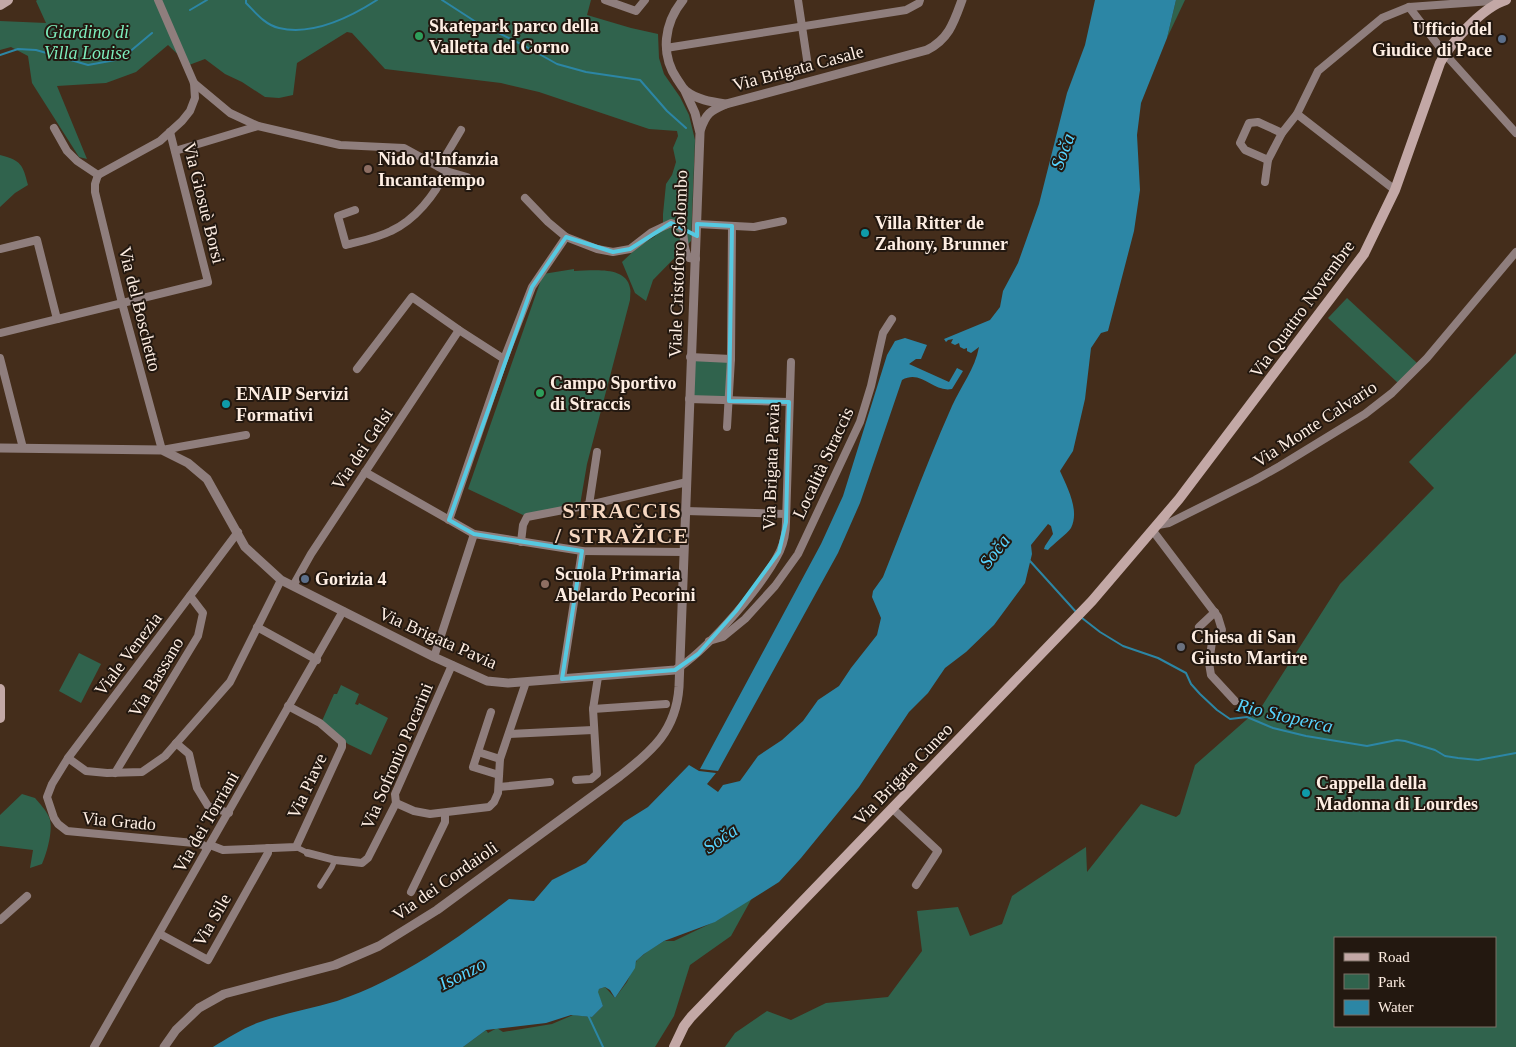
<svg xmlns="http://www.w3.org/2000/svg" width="1516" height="1047" font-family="'Times New Roman',serif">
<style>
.green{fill:#30634d;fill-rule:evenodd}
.water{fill:#2c86a5}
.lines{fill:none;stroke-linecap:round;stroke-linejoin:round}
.stream{stroke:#2c86a5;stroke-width:2}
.pedestrian{stroke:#8f7e7d;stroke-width:5.5}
.minor{stroke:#8f7e7d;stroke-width:8}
.tertiary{stroke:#8f7e7d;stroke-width:9}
.secondary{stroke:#c3a8a6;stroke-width:10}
.marked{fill:none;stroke:#56c9e1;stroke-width:4;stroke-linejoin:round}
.leisure-dot{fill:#2e9e5b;stroke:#231810;stroke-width:2}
.service-dot{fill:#5c6f8a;stroke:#231810;stroke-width:2}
.education-dot{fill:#8d6e63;stroke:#231810;stroke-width:2}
.culture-dot{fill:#0f9aa8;stroke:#231810;stroke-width:2}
.worship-dot{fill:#6b7280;stroke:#231810;stroke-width:2}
.labels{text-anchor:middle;stroke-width:4;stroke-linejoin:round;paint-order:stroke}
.poi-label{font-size:18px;font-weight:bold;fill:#feeee3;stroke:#231810;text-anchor:start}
.park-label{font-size:18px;font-style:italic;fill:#7dedbc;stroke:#231810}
.street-label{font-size:18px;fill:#feeee3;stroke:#231810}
.water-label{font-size:19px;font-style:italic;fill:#57d3fe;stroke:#231810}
.district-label{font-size:22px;font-weight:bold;letter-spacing:1px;fill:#f7d8c2;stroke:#231810}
</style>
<rect width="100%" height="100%" fill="#442d1b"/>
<!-- green -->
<g class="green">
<polygon points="37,0 591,0 587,15 631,28 658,34 659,58 664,74 680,97 689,115 695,140 691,241 653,280 646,301 635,293 622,262 640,245 654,237 663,228 663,214 666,184 672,175 676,162 673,148 678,136 677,131 649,129 539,92 501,83 385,69 352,33 347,32 297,63 293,95 279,98 265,97 242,82 225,74 205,59 189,65 168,45 136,72 106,83 57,86 87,159 79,157 32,83 28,56 11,47 0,50 0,21 46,23 36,1"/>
<polygon points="1176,0 1185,0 1167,38"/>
<path d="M0,155C21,160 23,165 28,185L15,193L0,207Z"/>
<path d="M574,269V271C591,271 626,265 630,288C631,291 630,296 630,300L587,464L580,505L523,515L468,489L543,274Z"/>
<polygon points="1347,298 1417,363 1398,383 1328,318"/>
<path d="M1516,353V1047H725L735,1033L767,1011L791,1020L826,1003L888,997L922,951L917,911L958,907L970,936L1002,924L1012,896L1086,847L1087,872L1141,804L1176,817L1180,814L1195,765L1262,706L1340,584L1434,488L1409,462ZM1495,938V1026H1335V938Z"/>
<polygon points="690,357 731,359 729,401 689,399"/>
<polygon points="79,653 101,664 81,703 59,691"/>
<polygon points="341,685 359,694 355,704 358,705 359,703 388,718 371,755 348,744 322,721 334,694 337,694"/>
<path d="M22,794L35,798C40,804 46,810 49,817C54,828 47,853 42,864L30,868L33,850L0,846V815Z"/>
<polygon points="752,898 731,936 690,965 674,1016 655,1047 463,1047 486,1030 488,1033 497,1028 503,1032 552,1024 573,1015 592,1017 603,1006 597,992 599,989 605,987 615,998 627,982 637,960 648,951 664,941 674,941 718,920"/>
</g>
<!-- water -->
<g class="water">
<path d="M1095,0H1176L1167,38L1141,103L1137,135L1140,190L1134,231L1108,331L1101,333L1091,348L1085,399L1073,451L1060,471C1067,487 1080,510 1071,528C1067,534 1053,544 1048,550L1044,549L1045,546L1053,534L1051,526L1048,524L1031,545L1032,554L1025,583L994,625L966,652L945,668L928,693L909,712L859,787L801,858L779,882L715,922L664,941L644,954L636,961L635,968L626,982L615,998L610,990L605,987L599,989L598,992L603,1006L592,1017L571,1015L546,1023L486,1030L463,1047H213C228,1038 243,1028 260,1022C285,1013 311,1009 337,1001C400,980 457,939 509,899L534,901L552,880L586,863L624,822L648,807L689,765L699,771L716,773L707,784L718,792L723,785L740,781L758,756L782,740L803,721L818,700L839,686L851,668L877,635L881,618L872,597L873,591L883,577C906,520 927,462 952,406C961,386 975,369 979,347L971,353L967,351V348L964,349L960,347L959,343L955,345L951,343L953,339L948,340L946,342L944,339L990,320L1000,307L1003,291L1018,263L1039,204L1067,93L1085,45Z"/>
<path d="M905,338L927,345L921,359H916L909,364L949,382L957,368L963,371L952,389C933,393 922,369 902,380L860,503L838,553L718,771L700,769L821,544L843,496L887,355L895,341Z"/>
</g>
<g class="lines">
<!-- stream -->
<g class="stream">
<path d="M246,0V3C255,12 265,25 279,28C313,36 349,18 377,0"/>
<polyline points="442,0 476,22 525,46 557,64 586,72 640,80 667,111 686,128"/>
<polyline points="190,10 207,0"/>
<polyline points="0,55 18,49 36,50 88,65 121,59 152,33"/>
<polyline points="1030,561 1077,613"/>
<polyline points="1082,618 1100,632 1123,646 1158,658 1186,673 1191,684 1200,694 1217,710 1230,719 1247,717 1273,728 1306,736 1367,746 1397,740 1405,741 1435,750 1445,756 1458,758 1478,760 1516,753"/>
<polyline points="588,1015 603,1047"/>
</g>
<!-- pedestrian -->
<g class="pedestrian">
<polyline points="296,847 308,853"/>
<polyline points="320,886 332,867 335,860"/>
</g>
<!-- minor -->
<g class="minor">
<polyline points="605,0 636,11 645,0"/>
<polyline points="798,0 808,66"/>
<polyline points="1409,7 1445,54 1516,133"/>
<polyline points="666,48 906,10 919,3 920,0"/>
<polyline points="194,83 230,113 258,126 340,145 404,148 446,171 467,177"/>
<polyline points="1297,114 1395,190"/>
<polyline points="54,128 67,151 77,161 98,175"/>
<polyline points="175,151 258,126"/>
<polyline points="1268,160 1245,150 1240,143 1249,123 1258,122 1282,133"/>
<polyline points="439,167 461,130"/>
<polyline points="98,175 95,184 95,192 122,303 162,450 246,435"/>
<polyline points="98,175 160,141 182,121 190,111 195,98 194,83 158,0"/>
<polyline points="1265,182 1268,160 1282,133 1297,114 1318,71 1382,18 1409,7 1492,1 1501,1"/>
<path d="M525,198L548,222L566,237L597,249L613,252L630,249L652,232L671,223L682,228C685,238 683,250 689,258L696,259"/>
<path d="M355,210L338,216L346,245C361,241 377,238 391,231C415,220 435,195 446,171"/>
<polyline points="697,224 754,227 783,221"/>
<polyline points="0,249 37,240 57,319"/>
<polyline points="0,333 208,282 170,132"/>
<polyline points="690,357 731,359"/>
<polyline points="0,358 23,448"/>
<polyline points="357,369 412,297 459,330 504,359"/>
<polyline points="689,399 789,402"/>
<polyline points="727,427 731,359 732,226"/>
<polyline points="365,472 474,534 582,551 684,552"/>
<polyline points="589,505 597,452"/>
<polyline points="686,511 786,514"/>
<polyline points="449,520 504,359 532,287 566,237"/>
<polyline points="1158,525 1169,523 1255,480 1280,466 1365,414 1392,393 1427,358 1516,252"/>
<polyline points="1153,531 1218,617 1222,630 1212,642 1209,663 1211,675 1235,701"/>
<polyline points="521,542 523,525 527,517 589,505 687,482"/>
<polyline points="293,586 311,554 459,330"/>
<polyline points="257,627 317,660"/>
<polyline points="1199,627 1215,612"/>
<polyline points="709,641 723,637 745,619 775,586 798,554 860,422 871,386 883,333 892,319"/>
<polyline points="434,657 474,534"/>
<path d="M680,667C711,645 763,586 780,551C784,542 786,532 786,522L791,362"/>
<polyline points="562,679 582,551"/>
<polyline points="593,709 666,704"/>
<polyline points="491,712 473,767 499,775"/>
<polyline points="509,734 593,730"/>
<polyline points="176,743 189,754 197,788 208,806 229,813"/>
<polyline points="478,752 500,759"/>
<polyline points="68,758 86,771 107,773 142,772 165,756 230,682 281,580"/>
<polyline points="115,773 198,636 203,613 190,596"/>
<polyline points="576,780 591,779 597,774 593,709 598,677"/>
<polyline points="499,787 550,782"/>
<polyline points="396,803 414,811 430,814 489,807 494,802 498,793 500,759 526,682"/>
<polyline points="893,809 938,851 916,885"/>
<polyline points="210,845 223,850 296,847 342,747 342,742 320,723 288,706"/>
<polyline points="207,849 203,845 194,843 67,831 58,824 54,818 47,797 52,784 68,758 238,532"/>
<polyline points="308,853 335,860 362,863 368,858 396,803 395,794 452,665"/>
<polyline points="411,892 445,822 445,813"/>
<polyline points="0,920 27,896"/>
<polyline points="160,934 208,960 268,853 268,848"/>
<polyline points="94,1047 343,611"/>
</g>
<!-- tertiary -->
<g class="tertiary">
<path d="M683,0C664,23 660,54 677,79C680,83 682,88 686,91C697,100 713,102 726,104L927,50C949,39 954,22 962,0"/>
<path d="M700,131C706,113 710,111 726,104"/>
<polyline points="0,448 162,450 188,463 207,479 245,547 281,580 434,657 487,681 508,683 675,670 680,667"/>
<path d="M164,1047L176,1030L199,1008L224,994L335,965L379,946L437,910L620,776C652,751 676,731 679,687L700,133L695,113L685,91"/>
</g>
<!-- secondary -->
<g class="secondary">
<polyline points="0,5 8,0"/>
<polyline points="0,689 0,718"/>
<path d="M674,1047L684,1026L691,1017L1092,601L1179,499L1364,254L1395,190L1440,63C1451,42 1483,7 1506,0"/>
</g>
</g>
<!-- marked area -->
<path class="marked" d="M671,223L697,236V224L732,226L729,401L789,402L786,522L779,552L736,611L698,654L675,670L562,679L582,551L474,534L449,520L532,287L566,237L613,252L630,249Z"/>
<!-- markers -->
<g class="leisure-dot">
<circle cx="419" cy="36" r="5"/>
<circle cx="540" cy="393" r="5"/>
</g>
<g class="service-dot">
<circle cx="1502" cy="39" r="5"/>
<circle cx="305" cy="579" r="5"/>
</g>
<g class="education-dot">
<circle cx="368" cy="169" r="5"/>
<circle cx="545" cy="584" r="5"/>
</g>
<g class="culture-dot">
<circle cx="865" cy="233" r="5"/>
<circle cx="226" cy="404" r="5"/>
<circle cx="1306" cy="793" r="5"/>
</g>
<circle class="worship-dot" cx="1181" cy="647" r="5"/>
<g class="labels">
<!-- poi labels -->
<g class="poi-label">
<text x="429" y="32">Skatepark parco della<tspan x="429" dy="21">Valletta del Corno</tspan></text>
<text x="1492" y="35" text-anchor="end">Ufficio del<tspan x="1492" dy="21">Giudice di Pace</tspan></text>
<text x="378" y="165">Nido d'Infanzia<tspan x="378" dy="21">Incantatempo</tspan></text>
<text x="875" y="229">Villa Ritter de<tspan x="875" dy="21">Zahony, Brunner</tspan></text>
<text x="550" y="389">Campo Sportivo<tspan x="550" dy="21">di Straccis</tspan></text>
<text x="236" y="400">ENAIP Servizi<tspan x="236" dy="21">Formativi</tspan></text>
<text x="555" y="580">Scuola Primaria<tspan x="555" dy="21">Abelardo Pecorini</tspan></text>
<text x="315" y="585">Gorizia 4</text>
<text x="1191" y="643">Chiesa di San<tspan x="1191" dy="21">Giusto Martire</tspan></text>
<text x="1316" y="789">Cappella della<tspan x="1316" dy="21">Madonna di Lourdes</tspan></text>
</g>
<!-- park labels -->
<g class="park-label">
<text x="87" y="38">Giardino di<tspan x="87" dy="21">Villa Louise</tspan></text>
</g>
<!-- street labels -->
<g class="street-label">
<text transform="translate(798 68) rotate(-15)" y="6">Via Brigata Casale</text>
<text transform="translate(204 203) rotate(76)" y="6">Via Giosuè Borsi</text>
<text transform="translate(678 264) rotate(-88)" y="6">Viale Cristoforo Colombo</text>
<text transform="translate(140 309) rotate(76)" y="6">Via del Boschetto</text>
<text transform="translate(1302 309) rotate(-54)" y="6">Via Quattro Novembre</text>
<text transform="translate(1315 424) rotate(-33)" y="6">Via Monte Calvario</text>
<text transform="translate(362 449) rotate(-56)" y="6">Via dei Gelsi</text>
<text transform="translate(823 463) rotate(-65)" y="6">Località Straccis</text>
<text transform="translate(771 467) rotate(-88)" y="6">Via Brigata Pavia</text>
<text transform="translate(438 638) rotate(24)" y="6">Via Brigata Pavia</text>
<text transform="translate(128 654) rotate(-53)" y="6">Viale Venezia</text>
<text transform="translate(156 677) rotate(-59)" y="6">Via Bassano</text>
<text transform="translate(397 756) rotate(-67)" y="6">Via Sofronio Pocarini</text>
<text transform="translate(903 774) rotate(-46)" y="6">Via Brigata Cuneo</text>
<text transform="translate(307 786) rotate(-65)" y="6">Via Piave</text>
<text transform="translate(119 821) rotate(5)" y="6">Via Grado</text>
<text transform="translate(206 822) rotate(-60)" y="6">Via dei Torriani</text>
<text transform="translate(445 881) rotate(-35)" y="6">Via dei Cordaioli</text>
<text transform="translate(212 920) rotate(-60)" y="6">Via Sile</text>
</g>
<!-- water labels -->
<g class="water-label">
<text transform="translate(1062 151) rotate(-69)" y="7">Soča</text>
<text transform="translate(994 551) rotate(-52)" y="7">Soča</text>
<text transform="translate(1285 715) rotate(13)" y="7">Rio Stoperca</text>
<text transform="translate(720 838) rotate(-34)" y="7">Soča</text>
<text transform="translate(462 973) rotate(-27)" y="7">Isonzo</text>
</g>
<!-- district labels -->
<g class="district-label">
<text x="622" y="518">STRACCIS<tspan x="622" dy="25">/ STRAŽICE</tspan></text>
</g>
</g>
<!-- legend -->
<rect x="1334" y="937" width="162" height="90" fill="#231810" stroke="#7b6e64"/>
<rect x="1344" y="953" width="25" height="8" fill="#c3a8a6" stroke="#7b6e64"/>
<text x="1378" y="962" font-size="15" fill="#feeee3">Road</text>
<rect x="1344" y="974" width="25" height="15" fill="#30634d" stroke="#7b6e64"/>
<text x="1378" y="987" font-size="15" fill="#feeee3">Park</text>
<rect x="1344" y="1000" width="25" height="15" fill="#2c86a5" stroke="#7b6e64"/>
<text x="1378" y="1012" font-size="15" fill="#feeee3">Water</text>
</svg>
